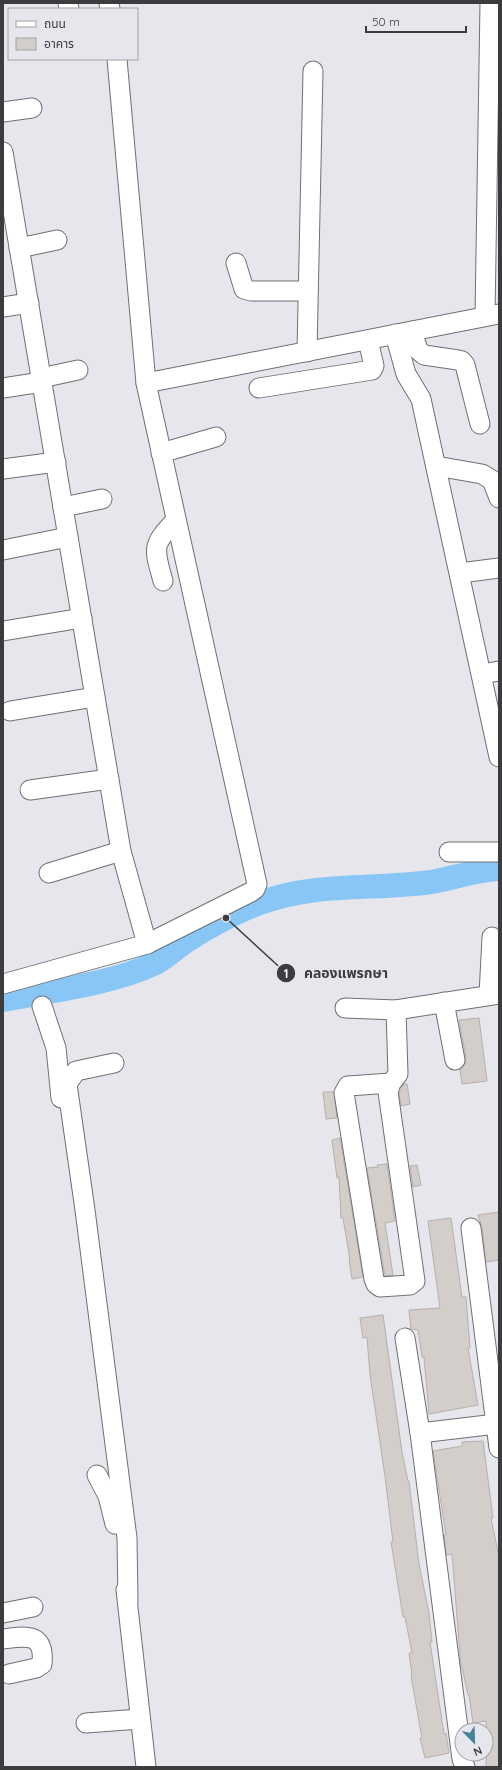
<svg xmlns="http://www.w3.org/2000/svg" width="502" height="1770" font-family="Quicksand,'Noto Sans Thai',sans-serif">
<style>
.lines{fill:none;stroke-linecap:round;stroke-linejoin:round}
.river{stroke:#88c7f5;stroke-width:24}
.building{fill:#d3ceca;stroke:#b5b0ac}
.minor-casing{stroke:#6f6f74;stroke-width:21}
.minor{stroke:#fff;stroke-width:19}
.leader{fill:none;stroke:#3c3c3e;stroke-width:1.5}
.callout-dot{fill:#3c3c3e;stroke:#e6e6ec;stroke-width:1.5}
.mark-label{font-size:12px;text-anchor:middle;font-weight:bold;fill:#fff}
.callout-label{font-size:14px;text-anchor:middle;font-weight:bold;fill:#3c3c3e;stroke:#e6e6ec;stroke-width:3.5;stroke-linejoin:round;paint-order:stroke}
</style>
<rect width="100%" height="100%" fill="#e6e6ec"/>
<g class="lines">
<!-- river -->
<path class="river" d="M3,1000C50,991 112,984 156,963C167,957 177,947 188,940C210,926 235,912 260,903C316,882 373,890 431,882C454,878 476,870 499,869"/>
</g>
<!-- building -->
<g class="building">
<polygon points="479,1018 487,1081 462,1084 460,1070 465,1064 466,1058 459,1020"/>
<polygon points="404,1084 407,1084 410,1104 401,1106 399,1093"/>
<polygon points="323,1092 334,1092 337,1118 326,1119"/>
<polygon points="340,1138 363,1277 352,1279 349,1260 350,1260 343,1218 341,1218 339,1177 337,1178 332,1140"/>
<polygon points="387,1164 395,1221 385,1223 393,1275 385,1276 367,1168 378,1167 377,1165"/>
<polygon points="417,1165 421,1185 413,1187 410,1166"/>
<polygon points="499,1212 499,1260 486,1262 482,1227 478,1215"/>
<polygon points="451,1218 462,1297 466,1297 470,1348 468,1348 478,1405 429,1414 424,1357 422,1357 418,1330 411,1329 409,1310 440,1308 428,1221"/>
<polygon points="383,1315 402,1452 408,1481 409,1481 419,1564 429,1613 432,1642 430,1642 444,1734 446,1733 449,1753 425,1758 420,1738 422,1738 411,1676 412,1675 409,1653 412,1653 405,1617 403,1617 391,1542 393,1542 385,1476 370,1375 367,1337 363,1338 360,1318"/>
<polygon points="483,1441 493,1518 491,1518 499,1557 499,1767 486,1767 486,1721 473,1723 469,1695 468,1695 462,1667 461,1667 452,1554 447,1555 446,1552 444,1535 446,1535 433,1451 462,1446 462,1442"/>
</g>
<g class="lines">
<!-- minor casing -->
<g class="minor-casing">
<g id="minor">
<polyline points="68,3 69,9"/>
<polyline points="109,3 110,9"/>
<polyline points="3,112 32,108"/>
<polyline points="3,152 121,851 147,944"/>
<polyline points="19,248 57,240"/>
<polyline points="236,263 244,289 251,291 308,291"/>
<polyline points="3,307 29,303"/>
<polyline points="485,316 490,3"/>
<polyline points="412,331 418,350 424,355 458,360 462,361 465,365 480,424"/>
<polyline points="395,334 406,374 421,399 499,757"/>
<polyline points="307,352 313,71"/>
<polyline points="41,378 78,370"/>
<polyline points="146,383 499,314"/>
<polyline points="3,388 42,382"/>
<polyline points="259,388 372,370 374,366 368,340"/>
<polyline points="161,453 216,437"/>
<polyline points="436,466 482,474 492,480 499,498"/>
<polyline points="3,469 56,462"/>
<polyline points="63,507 102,499"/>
<polyline points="3,550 68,537"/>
<polyline points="460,573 499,568"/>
<path d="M163,581C154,548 151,546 176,520"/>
<polyline points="3,631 82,618"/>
<polyline points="482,674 499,671"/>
<polyline points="10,711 95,697"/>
<polyline points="30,790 109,779"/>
<polyline points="449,852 499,852"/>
<polyline points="49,873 121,851"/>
<polyline points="3,984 147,944 251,892 255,889 257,884 146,383 117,59"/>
<polyline points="489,995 492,937"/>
<polyline points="444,1002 455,1060"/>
<polyline points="42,1006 56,1048 61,1098"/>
<polyline points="345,1008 396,1010"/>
<polyline points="114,1063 76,1071 67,1084 85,1210 127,1538 128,1602"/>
<polyline points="391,1083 348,1086 344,1093 374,1279 376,1284 380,1287 410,1285 415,1281 388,1092 391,1083 398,1074 396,1010 499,994"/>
<polyline points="471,1228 499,1448"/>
<polyline points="405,1338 420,1433 462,1759 465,1767"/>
<polyline points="420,1433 496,1424"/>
<polyline points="97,1475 108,1496 115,1524"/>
<polyline points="126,1590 146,1767"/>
<polyline points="3,1613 33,1607"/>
<path d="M3,1639C26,1636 45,1632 42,1664L36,1668L9,1674"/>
<polyline points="86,1723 140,1719"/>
</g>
</g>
<!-- minor -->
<use href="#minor" class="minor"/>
</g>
<!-- callouts -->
<path class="leader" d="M226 918L286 973"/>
<g class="callout-dot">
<circle cx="226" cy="918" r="4"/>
<circle cx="286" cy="973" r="10"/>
</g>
<g class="mark-label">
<text x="286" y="978">1</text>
</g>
<g class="callout-label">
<text x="346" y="978">คลองแพรกษา</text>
</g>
<!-- border -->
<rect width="502" height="1770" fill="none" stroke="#3c3c3e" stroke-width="8"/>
<!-- legend -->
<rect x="8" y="8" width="130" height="52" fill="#e6e6ec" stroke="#a2a2a6"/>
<rect x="16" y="21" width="20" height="6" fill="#ffffff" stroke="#a2a2a6"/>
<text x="44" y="28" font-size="12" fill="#3c3c3e">ถนน</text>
<rect x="16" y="38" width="20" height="12" fill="#d3ceca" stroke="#a2a2a6"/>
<text x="44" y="48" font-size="12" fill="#3c3c3e">อาคาร</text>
<!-- north arrow -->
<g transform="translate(474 1742) rotate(157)"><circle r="19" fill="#e6e6ec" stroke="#a2a2a6"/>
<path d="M0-3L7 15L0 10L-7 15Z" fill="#438496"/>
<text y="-6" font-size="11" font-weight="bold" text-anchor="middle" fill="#3c3c3e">N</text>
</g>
<!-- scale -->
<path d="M366 26v6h100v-6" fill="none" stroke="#3c3c3e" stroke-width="2"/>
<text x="372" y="26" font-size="12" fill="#3c3c3e" stroke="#e6e6ec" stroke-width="3" paint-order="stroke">50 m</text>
</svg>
